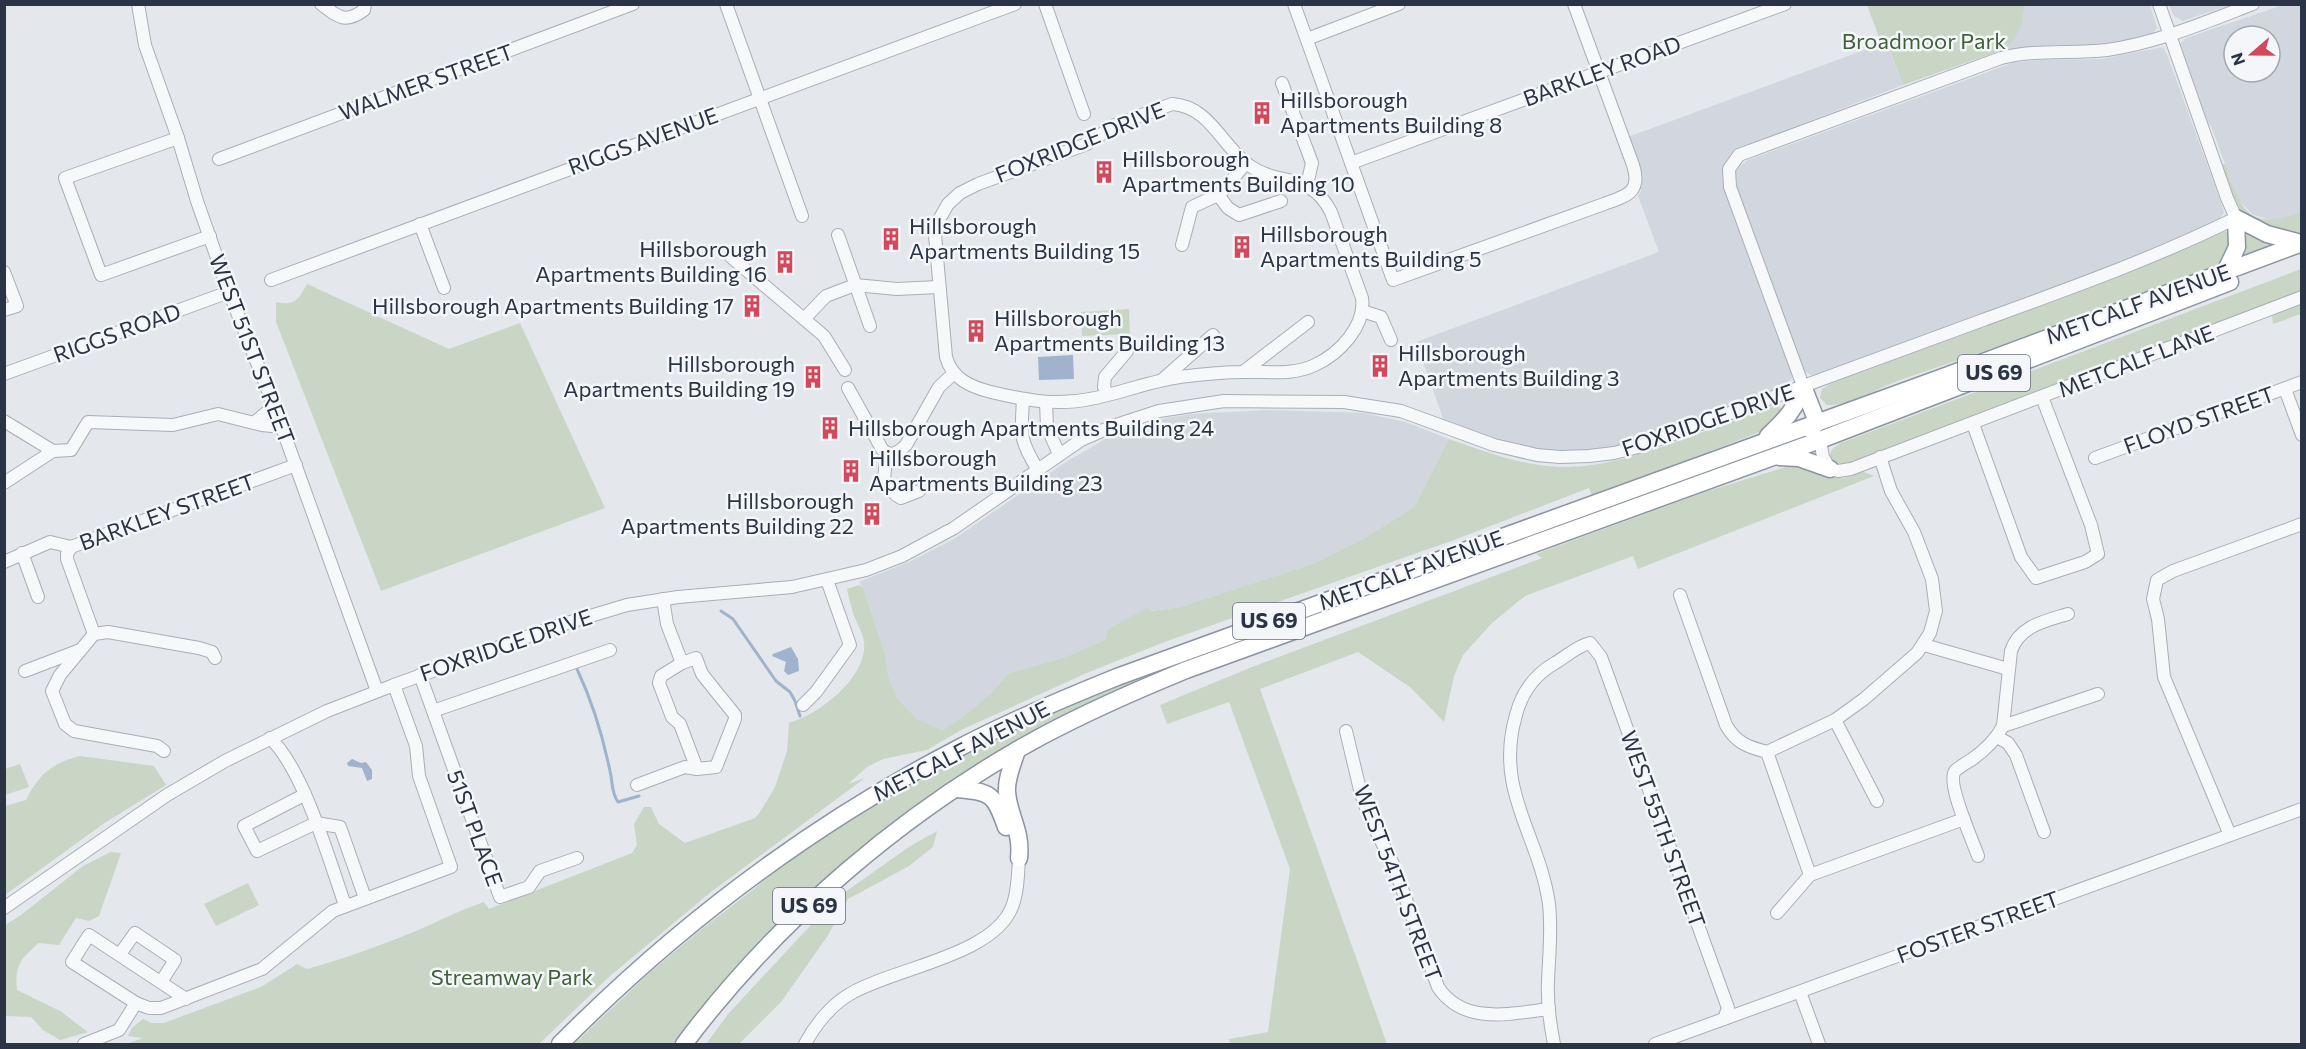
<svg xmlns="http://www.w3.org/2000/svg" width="2306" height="1049" font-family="Commissioner,sans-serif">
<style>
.built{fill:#d2d6de;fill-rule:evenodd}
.green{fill:#c9d6c5}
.water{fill:#9fb4cc}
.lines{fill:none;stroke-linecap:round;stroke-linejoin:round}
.stream{stroke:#9fb4cc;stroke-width:3}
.minor-casing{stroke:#a9aeb7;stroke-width:14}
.highway-casing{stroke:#8b94a3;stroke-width:19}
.minor{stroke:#f7f8fa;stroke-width:12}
.highway{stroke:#fff;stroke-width:16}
.labels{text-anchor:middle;stroke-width:5;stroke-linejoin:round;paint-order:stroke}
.shield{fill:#f4f6f9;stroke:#676e7b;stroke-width:1.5}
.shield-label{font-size:21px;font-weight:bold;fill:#2b3445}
.park-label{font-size:22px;fill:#3f6138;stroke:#f4f6f9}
.street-label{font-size:22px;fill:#2b3445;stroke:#f4f6f9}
.poi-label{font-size:22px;fill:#2b3445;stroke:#f4f6f9;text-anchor:start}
</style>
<rect width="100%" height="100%" fill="#e4e7ec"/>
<!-- built -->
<g class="built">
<polygon points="2024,5 2150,5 2157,28 2151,35 2105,45 2053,45 2008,50 2007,47 2023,19"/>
<polygon points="2169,5 2169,4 2230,5 2183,21 2174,16"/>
<path d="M2283,5H2301V212L2284,218L2270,220L2252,214L2238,199L2211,126L2205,120L2179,48L2181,43L2186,38ZM2234,36H2270V72H2234Z"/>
<polygon points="1886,42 1903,85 1739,148 1732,152 1724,166 1722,175 1725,193 1791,373 1792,378 1788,385 1737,408 1617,449 1544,454 1445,424 1416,342 1659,252 1638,196 1641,191 1642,177 1628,137"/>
<polygon points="2163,47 2168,57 2223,208 2224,213 2218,220 2115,266 1815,377 1804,371 1734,186 1735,173 1738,168 1748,160 2012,63 2039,60 2102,59"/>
<polygon points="1268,410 1364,413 1405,422 1449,439 1414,507 1363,539 1315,563 1180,607 1151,611 1107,630 1106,639 1063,658 1009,673 990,694 964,716 942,730 917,719 897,698 888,675 885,653 863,587 859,582 911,561 954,539 1066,462 1107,438 1166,418 1192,414"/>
</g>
<!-- green -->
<g class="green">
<path d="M2024,4C2025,19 2017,40 2005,49L1903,85L1887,43L1882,45L1867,5Z"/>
<path d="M2225,164C2242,210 2247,232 2301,212V234L2286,235L2242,213L2233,197L2221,165Z"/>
<polygon points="2239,227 2277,243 2240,259"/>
<path d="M2226,231L2233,238L2221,262L2210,268C2107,309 2004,345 1900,380C1881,387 1846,407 1827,405L1820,398L1822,389L1830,384L2070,295Z"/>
<polygon points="2301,269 2301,292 1851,465 1839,466 1829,458 1832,449 1841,443"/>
<path d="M307,284L449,349L520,323L605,508L381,591L276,322V302C295,306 298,300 307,284Z"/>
<polygon points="2301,303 2301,314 2273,324 2272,315"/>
<polygon points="1129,309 1130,334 1082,336 1081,312"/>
<path d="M1779,404L1782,412L1773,426L1760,432L1592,496L1589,488L1454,540L1167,641L1089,672L961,730L927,750L883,759L867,767L848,784L865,778L711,892L610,976L539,1044H126L143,1038L128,1036L132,1028L143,1019L151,1023H164L261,987L297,964L307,969C344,959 381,945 416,931C439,921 460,910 484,902L489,909L632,853L637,845L634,824L644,807H651L659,824L685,843L755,818L760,812L775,787L787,751L789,723C819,715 868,677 864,642C863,633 857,624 854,616C851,607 849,598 847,589L859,585L863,587L885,653L888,675L897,698L917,719L942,730L964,716L990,694L1009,673L1063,658L1106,639L1107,630L1147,608L1151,611L1180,607L1315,563L1363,539L1414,507L1449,439C1481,450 1512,462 1546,466C1597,471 1642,454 1689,437C1719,426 1749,415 1779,404Z"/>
<path d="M1792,465C1808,467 1823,479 1840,478C1848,478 1856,473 1864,472L1874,476L1638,569L1633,556L1525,596L1492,623L1463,655L1454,676L1444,722L1411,688L1358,652L1260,689L1387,1044H1230L1229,1039L1268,1032L1290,869L1229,702L1167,724L1160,705L1252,667L1542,558L1536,554L1705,492Z"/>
<polygon points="1637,497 1588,518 1225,650 920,808 676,1044 574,1044 646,976 699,931 754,889 792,856 911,781 1020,724 1129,680"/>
<path d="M80,756L154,766L166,785L103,824L5,895V806L26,800C39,774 52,763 80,756Z"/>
<polygon points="20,764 29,787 5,795 5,769"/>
<polygon points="937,831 933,847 909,866 848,899 827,937 781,1002 739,1044 706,1044 729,1013 835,899 909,847"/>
<path d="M111,852L121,853L99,916L89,921L76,918L59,945L39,943C21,958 14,966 17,990L60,1011L88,1032L60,1040L43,1030L31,1017L5,1016V925L21,915L83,866Z"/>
<polygon points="248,883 259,905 216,926 204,904"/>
</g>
<!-- water -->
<g class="water">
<polygon points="1073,355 1074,379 1039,380 1038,357"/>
<polygon points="791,647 798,659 799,671 788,675 784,671 786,662 772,656 773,654"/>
<polygon points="352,759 361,763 366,762 372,770 372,779 367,781 362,768 348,766 347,763"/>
</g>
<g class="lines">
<!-- stream -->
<g class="stream">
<polyline points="721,611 733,619 776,681 790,692 795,701 800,716"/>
<path d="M577,669C592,701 603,737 610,771C613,783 611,792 618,802L639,796"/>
</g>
<!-- minor casing -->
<g class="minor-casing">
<g id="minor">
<polyline points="138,4 145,45 178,138 197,201 229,292 276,411 377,691"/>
<path d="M321,4C338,17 345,24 364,10L365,4"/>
<polyline points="726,4 802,216"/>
<polyline points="1045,4 1084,114"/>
<path d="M1294,4L1393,280L1604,204C1626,196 1642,193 1633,165L1574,4"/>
<polyline points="1307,39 1399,4"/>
<polyline points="1282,83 1312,163 1307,185"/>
<path d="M1172,104C1210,106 1222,147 1250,166C1280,187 1310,171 1331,212L1362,298C1366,326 1339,354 1315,365C1292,376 1267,371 1243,372C1224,372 1206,374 1188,376C1154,379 1123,393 1090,399C1056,406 1024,400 991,392C971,387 952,379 946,357L935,235L940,218L948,204L960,193L978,184L1087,144L1115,125Z"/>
<polyline points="178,138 65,178 101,275 210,236"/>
<polyline points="219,159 633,4"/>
<polyline points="1351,163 1785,4"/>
<polyline points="1219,196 1228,208 1239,215 1281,201"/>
<polyline points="420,224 444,288"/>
<polyline points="838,235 870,326"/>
<polyline points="1182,245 1192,207 1220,194 1246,163"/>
<polyline points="731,257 804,319 826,296 855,285 897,289 938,287"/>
<polyline points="4,272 17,306 4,310"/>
<polyline points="271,280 1015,4"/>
<polyline points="1362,311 1381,317 1391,340"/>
<polyline points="804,319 824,336 845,370"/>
<polyline points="1243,372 1308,322"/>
<polyline points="4,374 229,292"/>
<polyline points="1162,380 1213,335"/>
<path d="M1803,386L1730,187L1729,169L1739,155L2001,58C2036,49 2072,54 2107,50C2157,43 2206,22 2253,4"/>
<path d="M848,388L882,449C890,458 898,453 906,445L939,387L954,373"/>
<polyline points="2285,389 2302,435"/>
<polyline points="1107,394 1104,387 1105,377 1127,351"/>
<path d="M1023,400C1021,434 1019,440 1038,470"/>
<polyline points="1046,403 1047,427 1059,454"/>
<polyline points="4,421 53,451"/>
<polyline points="255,422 274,406"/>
<polyline points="1973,424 2021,557 2036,578 2085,562 2098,554 2091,525 2042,397"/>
<polyline points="1820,440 1823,457 1830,469 1838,471 1851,469 2302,297"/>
<polyline points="887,454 884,478 896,495 901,498 919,491"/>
<polyline points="2095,458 2302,382"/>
<polyline points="4,483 53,451 71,450 88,422 173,425 218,414 262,425 282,427"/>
<polyline points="71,547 67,554 67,559 94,634"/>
<polyline points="22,553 38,597"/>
<polyline points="4,562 50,542 71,547 296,465"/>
<path d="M1680,595L1726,725C1736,743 1748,747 1767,752L1810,875"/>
<polyline points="94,634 60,675 52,691 65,724 74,731 157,746 164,751"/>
<polyline points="94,634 108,632 199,648 212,652 215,658"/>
<polyline points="1924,645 2008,669"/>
<polyline points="682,663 661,676 659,683 672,717 680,724 697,769"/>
<polyline points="25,671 80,650"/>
<polyline points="420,675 500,897 529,887 540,871 577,858"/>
<polyline points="803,705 816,692 850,645 827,580"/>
<polyline points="433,711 610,650"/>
<polyline points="1835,720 1877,801"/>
<path d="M2003,726L2011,651C2019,626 2045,621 2068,614"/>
<path d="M1346,731L1361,794L1371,821L1393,864L1438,987C1463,1025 1509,1014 1549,1009"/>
<polyline points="1997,737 2008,743 2016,755 2044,832"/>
<path d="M270,738C304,770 329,860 345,905"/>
<polyline points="1767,752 1835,720 1864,699 1917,653 1930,633 1936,611 1932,579 1914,532 1891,491 1880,457"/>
<polyline points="637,785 685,767 697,769 716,767 735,719 735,715 702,674 696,658 682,663 667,624 663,599"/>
<polyline points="304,795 244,826 257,851 316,823 340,827 365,898"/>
<polyline points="2230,835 2164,677 2158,619 2153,599 2157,580 2173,571 2302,524"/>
<path d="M1978,856C1973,841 1946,783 1955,771C1959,767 1966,763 1971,760C1984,751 1995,741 2003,726L2098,694"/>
<polyline points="1810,875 1964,819"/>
<path d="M4,908L167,795L225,761L327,711L394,685L557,626L627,605L678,597L792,587L866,570L902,556L954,528L1081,440L1113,426L1159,411L1224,401L1344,402L1401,411L1494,445L1537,455L1560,457L1589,456L1614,453L1638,447C1753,405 1868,363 1983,320C2068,289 2155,258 2236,218L2227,198L2159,4"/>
<polyline points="1777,913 1810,875"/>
<polyline points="120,954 135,933 175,960 161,982"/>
<polyline points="1800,992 1819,1044"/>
<polyline points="186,999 89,935 72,962 136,1003 149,1008 161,1008 262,969 333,911 451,867 419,776 416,746 394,685"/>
<polyline points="84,1044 119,1030 136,1003"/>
<path d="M805,1044C815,1025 831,1005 850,994C893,968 993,956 1012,907C1018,892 1018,874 1019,858"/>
<path d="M1554,1044C1550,1024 1547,1003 1548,981C1549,955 1552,931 1549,904C1539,834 1494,791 1516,715C1522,692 1534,675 1555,663C1567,656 1577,646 1590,643L1601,657L1728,1008L1724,1019"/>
<polyline points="1655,1044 2302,809"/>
</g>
</g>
<!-- highway casing -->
<g class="highway-casing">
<g id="highway">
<polyline points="2225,272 2237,247 2236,218 2267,234 2301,243"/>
<polyline points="1803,386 1817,422 1811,430"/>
<path d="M1768,436C1784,421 1797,408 1803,386"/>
<polyline points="1779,457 1799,458 1830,469"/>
<path d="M1017,750C1013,764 1006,778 1007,792C1009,817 1022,830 1019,858"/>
<path d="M956,789C991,792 994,793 1006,827"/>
<path d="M560,1044C676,927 809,826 955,750C1008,722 1062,699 1117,677L1943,377L2302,243"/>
<path d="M684,1044C778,919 904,811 1042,736C1089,711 1137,690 1186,670L1820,440L2230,282"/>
</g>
</g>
<!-- minor -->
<use href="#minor" class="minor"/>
<!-- highway -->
<use href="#highway" class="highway"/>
</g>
<!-- icons -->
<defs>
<g id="building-bare" transform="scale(1.8)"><path d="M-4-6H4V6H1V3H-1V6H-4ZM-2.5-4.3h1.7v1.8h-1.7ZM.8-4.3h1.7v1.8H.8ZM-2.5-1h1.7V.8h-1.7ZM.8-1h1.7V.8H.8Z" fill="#d1495b" stroke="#f4f6f9" stroke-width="2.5" paint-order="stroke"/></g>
</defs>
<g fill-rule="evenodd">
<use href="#building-bare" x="1262" y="113"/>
<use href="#building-bare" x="1104" y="172"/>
<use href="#building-bare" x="891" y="239"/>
<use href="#building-bare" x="1242" y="247"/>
<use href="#building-bare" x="785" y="262"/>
<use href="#building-bare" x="752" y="306"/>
<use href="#building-bare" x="976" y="331"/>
<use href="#building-bare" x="1380" y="366"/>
<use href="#building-bare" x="813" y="377"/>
<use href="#building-bare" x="830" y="428"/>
<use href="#building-bare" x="851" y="471"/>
<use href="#building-bare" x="872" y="514"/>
</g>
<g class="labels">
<!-- shield labels -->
<g class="shield">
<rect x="1958" y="355" width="72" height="36" rx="4.5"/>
<rect x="1233" y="603" width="72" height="36" rx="4.5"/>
<rect x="773" y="888" width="72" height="36" rx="4.5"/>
</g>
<g class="shield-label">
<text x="1994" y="380">US 69</text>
<text x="1269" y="628">US 69</text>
<text x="809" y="913">US 69</text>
</g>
<!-- park labels -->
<g class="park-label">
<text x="1924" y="49">Broadmoor Park</text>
<text x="512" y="985">Streamway Park</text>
</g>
<!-- street labels -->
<g class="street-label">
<text transform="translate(1602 71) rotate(-20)" y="8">BARKLEY ROAD</text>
<text transform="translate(426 82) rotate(-20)" y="8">WALMER STREET</text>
<text transform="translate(643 141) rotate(-20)" y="8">RIGGS AVENUE</text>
<text transform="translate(1080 142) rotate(-22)" y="8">FOXRIDGE DRIVE</text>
<text transform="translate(2138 304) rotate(-20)" y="8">METCALF AVENUE</text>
<text transform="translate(117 333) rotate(-20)" y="8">RIGGS ROAD</text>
<text transform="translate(252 349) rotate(69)" y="8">WEST 51ST STREET</text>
<text transform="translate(2136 361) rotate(-21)" y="8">METCALF LANE</text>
<text transform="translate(1708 420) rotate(-19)" y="8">FOXRIDGE DRIVE</text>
<text transform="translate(2199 420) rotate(-20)" y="8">FLOYD STREET</text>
<text transform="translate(167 512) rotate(-20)" y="8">BARKLEY STREET</text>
<text transform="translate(1411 570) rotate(-20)" y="8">METCALF AVENUE</text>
<text transform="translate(506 645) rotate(-19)" y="8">FOXRIDGE DRIVE</text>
<text transform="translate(961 751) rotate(-27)" y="8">METCALF AVENUE</text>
<text transform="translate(475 828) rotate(70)" y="8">51ST PLACE</text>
<text transform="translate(1663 829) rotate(70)" y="8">WEST 55TH STREET</text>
<text transform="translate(1398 883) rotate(69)" y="8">WEST 54TH STREET</text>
<text transform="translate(1978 927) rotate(-20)" y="8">FOSTER STREET</text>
</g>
<!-- poi labels -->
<g class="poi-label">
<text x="1280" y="108">Hillsborough<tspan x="1280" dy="25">Apartments Building 8</tspan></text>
<text x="1122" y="167">Hillsborough<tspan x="1122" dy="25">Apartments Building 10</tspan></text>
<text x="909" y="234">Hillsborough<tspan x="909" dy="25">Apartments Building 15</tspan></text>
<text x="1260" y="242">Hillsborough<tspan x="1260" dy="25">Apartments Building 5</tspan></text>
<text x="767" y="257" text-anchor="end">Hillsborough<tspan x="767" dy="25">Apartments Building 16</tspan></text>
<text x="734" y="314" text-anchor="end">Hillsborough Apartments Building 17</text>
<text x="994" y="326">Hillsborough<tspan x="994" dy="25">Apartments Building 13</tspan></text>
<text x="1398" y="361">Hillsborough<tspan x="1398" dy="25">Apartments Building 3</tspan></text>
<text x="795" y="372" text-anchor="end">Hillsborough<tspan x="795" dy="25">Apartments Building 19</tspan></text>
<text x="848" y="436">Hillsborough Apartments Building 24</text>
<text x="869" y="466">Hillsborough<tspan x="869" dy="25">Apartments Building 23</tspan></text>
<text x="854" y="509" text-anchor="end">Hillsborough<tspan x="854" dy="25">Apartments Building 22</tspan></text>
</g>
</g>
<!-- border -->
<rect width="2306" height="1049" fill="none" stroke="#2b3445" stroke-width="12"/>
<!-- north arrow -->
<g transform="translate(2252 54) rotate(250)"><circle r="28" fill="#f4f6f9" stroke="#a4a8b1" stroke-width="1.5"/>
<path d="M0-4.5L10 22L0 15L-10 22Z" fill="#d1495b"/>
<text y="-9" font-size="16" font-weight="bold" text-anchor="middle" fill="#2b3445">N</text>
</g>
</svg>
